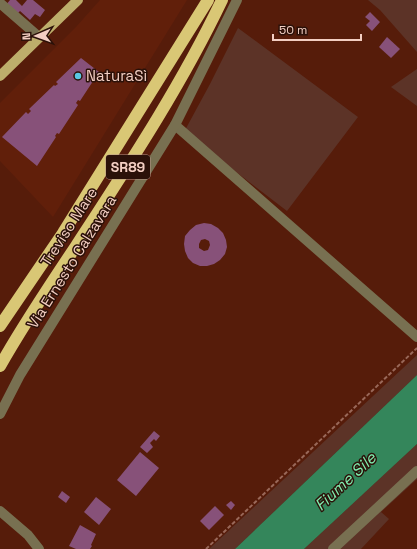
<svg xmlns="http://www.w3.org/2000/svg" width="417" height="549" font-family="'Space Grotesk',sans-serif">
<style>
.built{fill:#611f0a}
.green{fill:#5c3327}
.water{fill:#34865b}
.building{fill:#875179;fill-rule:evenodd}
.lines{fill:none;stroke-linecap:round;stroke-linejoin:round}
.path{stroke:#996859;stroke-width:2;stroke-dasharray:4 2;stroke-linecap:butt}
.minor{stroke:#787051;stroke-width:10}
.major{stroke:#bdae6b;stroke-width:10}
.highway{stroke:#d9c775;stroke-width:12}
.poi-dot{fill:#59c8e4;stroke:#2b1109;stroke-width:1.5}
.labels{text-anchor:middle;stroke-width:3;stroke-linejoin:round;paint-order:stroke}
.shield{fill:#2b1109;stroke:#b7958a;stroke-width:1}
.shield-label{font-size:14px;font-weight:bold;fill:#f3cec2}
.poi-label{font-size:15px;fill:#f3cec2;stroke:#2b1109;text-anchor:start}
.street-label{font-size:15px;fill:#f3cec2;stroke:#2b1109}
.water-label{font-size:16px;font-style:italic;fill:#80eeb0;stroke:#2b1109}
</style>
<rect width="100%" height="100%" fill="#561c0a"/>
<!-- built -->
<polygon class="built" points="100,0 187,0 53,217 0,161 0,103 76,27"/>
<!-- green -->
<g class="green">
<polygon points="368,0 417,0 417,52 380,10"/>
<polygon points="238,28 358,117 287,211 184,132 210,84"/>
<polygon points="417,69 417,106 391,87"/>
<polygon points="417,355 417,375 235,549 209,549"/>
<polygon points="417,444 417,479 381,512 389,519 361,549 304,549"/>
</g>
<!-- water -->
<polygon class="water" points="417,375 417,444 304,549 235,549"/>
<!-- building -->
<g class="building">
<polygon points="10,0 16,0 22,6 27,0 33,0 45,10 40,17 35,14 30,20 20,11 17,14 6,5"/>
<polygon points="370,12 380,22 372,31 366,25 370,21 365,17"/>
<polygon points="387,37 400,49 391,58 379,47"/>
<polygon points="81,58 99,72 80,101 78,100 76,103 78,105 59,134 57,133 55,136 56,137 37,166 2,137 26,112 28,114 31,111 29,109 54,85 55,86 58,84 56,82"/>
<path d="M204,223L211,224L218,228L223,233L226,240L227,247L225,254L220,260L214,264L207,266H200L193,263L188,258L185,251L184,244L185,236L190,230L196,225ZM201,240L205,239L209,241L210,245L208,250L204,251L199,248V244Z"/>
<polygon points="154,431 160,436 156,441 154,439 150,443 153,447 147,453 140,447"/>
<polygon points="140,452 159,468 136,496 117,480"/>
<polygon points="62,491 70,497 66,503 58,497"/>
<polygon points="96,497 111,509 99,525 84,512"/>
<polygon points="231,501 235,505 231,510 226,505"/>
<polygon points="215,506 224,515 209,530 200,521"/>
<polygon points="80,525 96,534 91,545 92,546 90,549 76,549 69,546"/>
</g>
<g class="lines">
<!-- path -->
<polyline class="path" points="206,549 417,348"/>
<!-- minor -->
<g class="minor">
<polyline points="0,3 39,37"/>
<polyline points="175,125 417,337"/>
<polyline points="0,414 20,375 175,125 237,0"/>
<polyline points="0,511 28,535 39,549"/>
<polyline points="333,549 417,471"/>
</g>
<!-- major -->
<polyline class="major" points="0,76 78,0"/>
<!-- highway -->
<g class="highway">
<polyline points="0,326 63,233 208,0"/>
<path d="M0,366C23,325 50,285 76,246C128,166 181,86 222,0"/>
</g>
</g>
<!-- markers -->
<circle class="poi-dot" cx="78" cy="76" r="4"/>
<g class="labels">
<!-- shield labels -->
<rect class="shield" x="106" y="155" width="44" height="24" rx="3"/>
<g class="shield-label">
<text x="128" y="172">SR89</text>
</g>
<!-- poi labels -->
<g class="poi-label">
<text x="86" y="81">NaturaSì</text>
</g>
<!-- street labels -->
<g class="street-label">
<text transform="translate(69 227) rotate(-57)" y="5">Treviso Mare</text>
<text transform="translate(72 262) rotate(-58)" y="5">Via Ernesto Calzavara</text>
</g>
<!-- water labels -->
<g class="water-label">
<text transform="translate(345 481) rotate(-43)" y="6">Fiume Sile</text>
</g>
</g>
<!-- north arrow -->
<g transform="translate(36 36) rotate(268)" stroke="#2b1109" stroke-width="3" paint-order="stroke">
<path d="M0-3L7 15L0 10L-7 15Z" fill="#f3cec2"/>
<text y="-6" font-size="11" font-weight="bold" text-anchor="middle" fill="#f3cec2">N</text>
</g>
<!-- scale -->
<path d="M273 34v6h88v-6" fill="none" stroke="#f3cec2" stroke-width="2"/>
<text x="279" y="34" font-size="12" fill="#f3cec2" stroke="#2b1109" stroke-width="3" paint-order="stroke">50 m</text>
</svg>
